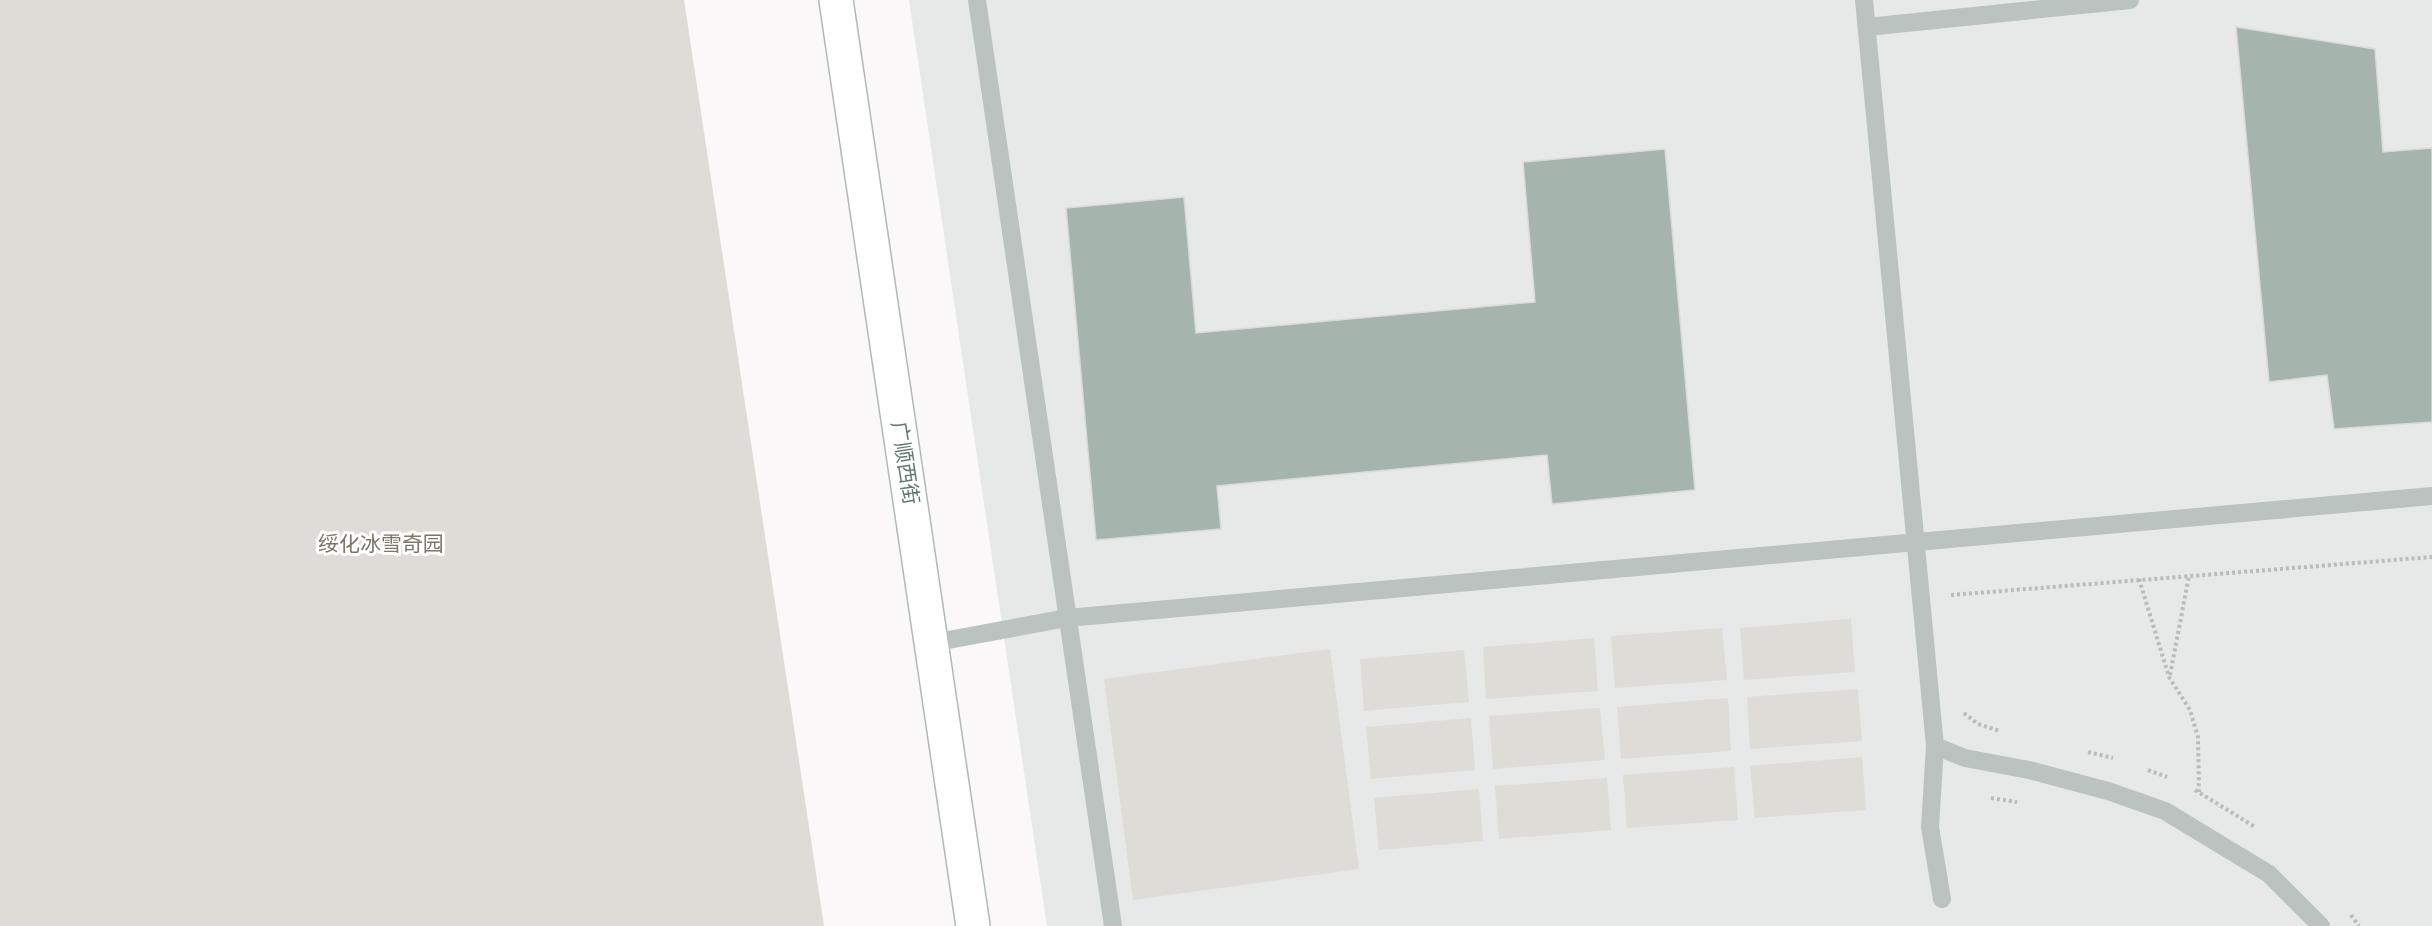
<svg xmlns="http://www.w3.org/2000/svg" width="2432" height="926" font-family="Inter,'Noto Sans SC',sans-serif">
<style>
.built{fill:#e7e8e8}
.green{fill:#dedcd7}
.building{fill:#a6b4ae;stroke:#dbdada;stroke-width:1.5}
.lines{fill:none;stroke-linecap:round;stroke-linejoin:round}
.secondary-casing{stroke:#afbab6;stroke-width:36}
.path{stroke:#b6bdba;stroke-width:4;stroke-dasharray:3 3;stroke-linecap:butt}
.service{stroke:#bac3c0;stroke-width:18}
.secondary{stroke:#fff;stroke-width:33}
.labels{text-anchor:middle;stroke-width:6;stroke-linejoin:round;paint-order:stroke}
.street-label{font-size:21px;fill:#627a70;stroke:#fff}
.park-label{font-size:21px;fill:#797765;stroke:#fff}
</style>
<rect width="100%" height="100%" fill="#faf8f8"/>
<!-- built -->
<polygon class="built" points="909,0 2432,0 2432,926 1047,926"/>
<!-- green -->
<g class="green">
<polygon points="0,0 684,0 824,926 0,926"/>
<polygon points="1851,619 1855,672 1744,680 1740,628"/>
<polygon points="1722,628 1727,680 1615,688 1611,636"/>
<polygon points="1594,638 1598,691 1486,699 1483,647"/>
<polygon points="1330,649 1359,869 1133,900 1104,679"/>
<polygon points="1464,650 1469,702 1364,711 1360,659"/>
<polygon points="1858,689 1862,741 1750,749 1747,697"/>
<polygon points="1728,698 1731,751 1621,759 1617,707"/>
<polygon points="1600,708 1605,760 1493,769 1489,716"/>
<polygon points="1471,718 1475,770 1371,779 1366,727"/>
<polygon points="1862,757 1866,810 1755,818 1750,766"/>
<polygon points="1734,767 1738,820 1627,828 1623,775"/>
<polygon points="1607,778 1611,830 1499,839 1495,786"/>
<polygon points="1479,789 1483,841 1379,850 1374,798"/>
</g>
<!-- building -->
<g class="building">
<polygon points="2236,27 2375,49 2383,152 2432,148 2432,422 2334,429 2327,375 2269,382"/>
<polygon points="1665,149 1695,490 1552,504 1547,455 1217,486 1221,529 1096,540 1066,208 1184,197 1196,333 1535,302 1523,162"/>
</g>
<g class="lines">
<!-- secondary casing -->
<g class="secondary-casing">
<polyline id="secondary" points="836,0 973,926"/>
</g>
<!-- path -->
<g class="path">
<polyline points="2139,579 2169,677 2190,710 2198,737 2199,792"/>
<polyline points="1951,595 2432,557"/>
<polyline points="2170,675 2189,576"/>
<polyline points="1964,713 1978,724 2000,731"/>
<polyline points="2088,752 2113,758"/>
<polyline points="2148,770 2167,777"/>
<polyline points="2195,790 2255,827"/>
<polyline points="1991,798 2017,802"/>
<polyline points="2351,915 2359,926"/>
</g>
<!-- service -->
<g class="service">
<polyline points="977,0 1113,926"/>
<polyline points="1864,0 1935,746 1965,758 2029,770 2108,791 2165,811 2269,874 2321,926"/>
<polyline points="1867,27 2130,0"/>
<polyline points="932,643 1067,618 2432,496"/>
<polyline points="1935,746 1930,827 1942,899"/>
</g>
<!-- secondary -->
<use href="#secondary" class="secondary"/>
</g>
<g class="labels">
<!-- street labels -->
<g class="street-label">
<text transform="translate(905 463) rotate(81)" y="7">广顺西街</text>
</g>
<!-- park labels -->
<g class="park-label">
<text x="381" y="551">绥化冰雪奇园</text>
</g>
</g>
</svg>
